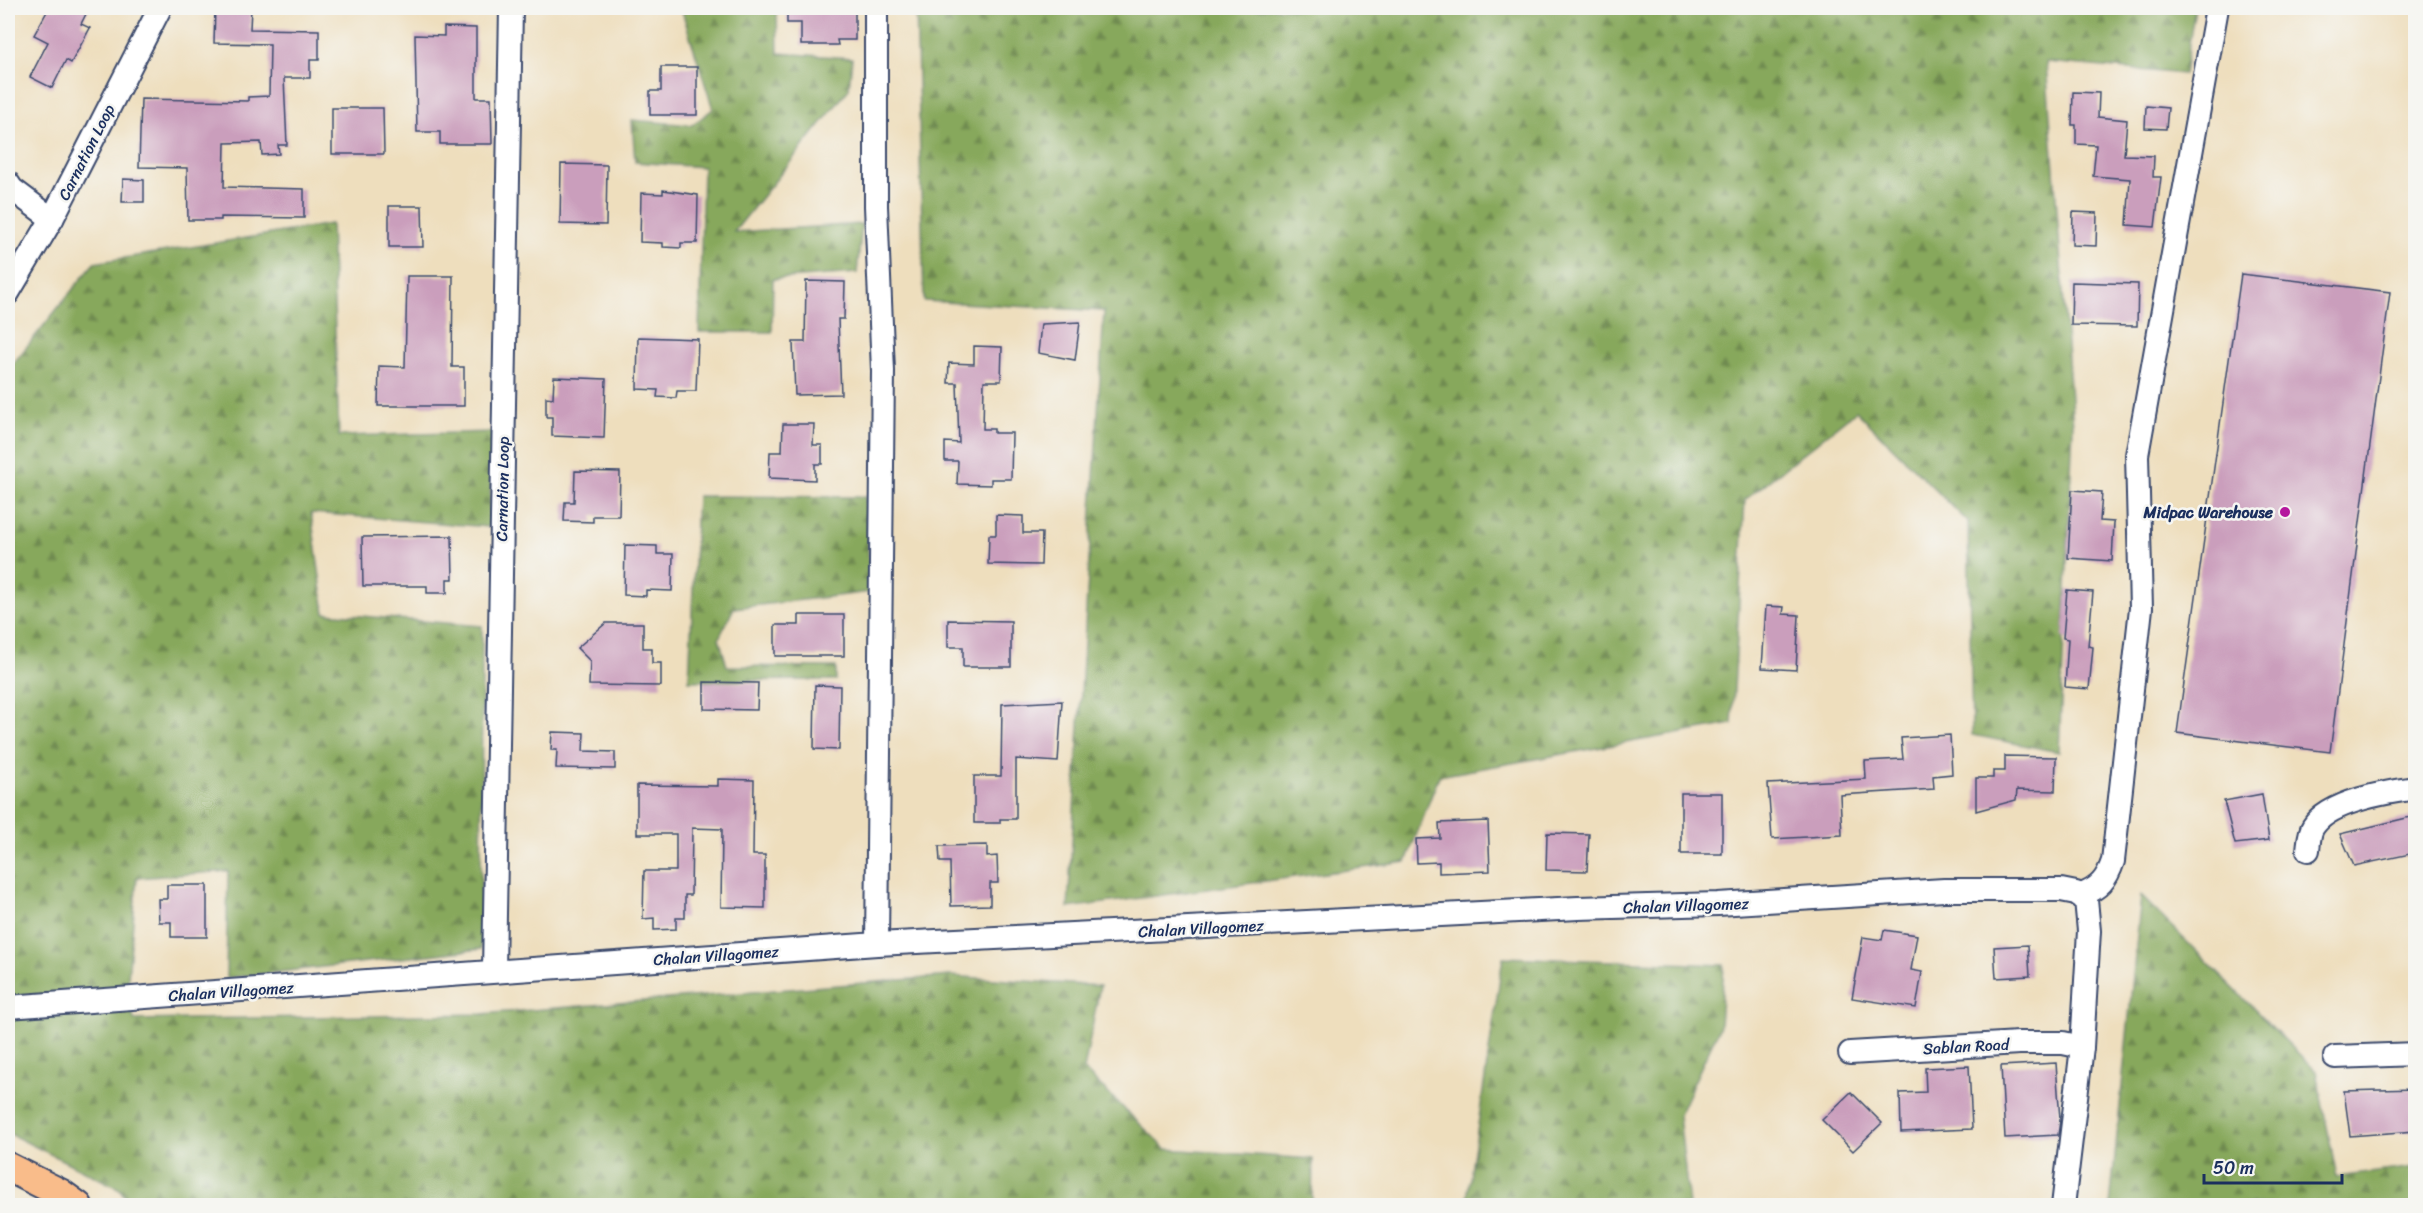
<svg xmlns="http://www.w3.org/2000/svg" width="2423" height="1213" font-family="Sriracha,sans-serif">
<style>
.forest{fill:url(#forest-firs);stroke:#516c5d;stroke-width:1.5}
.building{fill:#ca9ebc}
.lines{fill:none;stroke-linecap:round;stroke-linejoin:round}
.minor-casing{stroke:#3b496c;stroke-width:26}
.major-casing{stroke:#3b496c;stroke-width:32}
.minor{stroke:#fff;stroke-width:22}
.major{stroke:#f9bc8a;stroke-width:28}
.poi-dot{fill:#b5179e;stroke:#f6f6f2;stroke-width:2}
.labels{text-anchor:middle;stroke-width:5;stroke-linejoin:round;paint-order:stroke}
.street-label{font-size:16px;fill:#1b2f5e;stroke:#f6f6f2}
.poi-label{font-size:16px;font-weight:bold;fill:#1b2f5e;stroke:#f6f6f2;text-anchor:end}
</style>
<defs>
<pattern id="forest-firs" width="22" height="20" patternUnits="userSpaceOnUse" patternTransform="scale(1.5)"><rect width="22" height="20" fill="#87a85c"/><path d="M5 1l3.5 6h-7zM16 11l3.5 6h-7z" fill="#6e894f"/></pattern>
</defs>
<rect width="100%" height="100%" fill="#f6f6f2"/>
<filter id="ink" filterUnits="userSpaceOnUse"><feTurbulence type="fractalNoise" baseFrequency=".0167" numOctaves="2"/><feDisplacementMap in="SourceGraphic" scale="12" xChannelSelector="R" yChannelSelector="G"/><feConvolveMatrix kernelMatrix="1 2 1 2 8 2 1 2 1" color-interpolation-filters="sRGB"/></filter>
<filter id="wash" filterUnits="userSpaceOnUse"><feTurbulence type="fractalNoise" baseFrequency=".008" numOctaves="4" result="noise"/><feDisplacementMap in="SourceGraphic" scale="24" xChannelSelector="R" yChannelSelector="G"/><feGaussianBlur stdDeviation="1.35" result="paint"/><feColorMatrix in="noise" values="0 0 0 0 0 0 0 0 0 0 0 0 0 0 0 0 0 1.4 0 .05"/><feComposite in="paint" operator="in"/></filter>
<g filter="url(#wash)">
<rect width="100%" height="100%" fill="#eedebd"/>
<!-- forest -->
<g class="forest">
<polygon points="681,8 777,8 778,53 852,58 849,89 734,232 862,224 857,273 773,279 772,332 699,332 703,167 635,162 632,120 692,125 713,109"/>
<polygon points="916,8 2195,8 2184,74 2046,62 2073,426 2059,752 1972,735 1968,522 1856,411 1745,500 1732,724 1439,776 1406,862 1068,908 1104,311 924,301"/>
<polygon points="331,224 339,436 493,432 489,527 311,513 325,613 482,626 481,949 226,978 228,871 137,878 127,989 134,1020 481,1014 950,976 1100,986 1084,1070 1166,1149 1313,1159 1312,1205 129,1205 120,1189 8,1133 8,370 94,263"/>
<polygon points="697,496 866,497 870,592 734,608 719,638 727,666 836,667 836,680 689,681"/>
<polygon points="2141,896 2316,1071 2337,1177 2415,1167 2415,1205 2110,1205"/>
<polygon points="1503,957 1724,965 1720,1026 1679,1115 1689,1205 1466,1205"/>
</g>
<g id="blocks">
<!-- building -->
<g class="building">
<polygon points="49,8 89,8 81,24 90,28 71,63 66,60 52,88 30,77 48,42 34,35"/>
<polygon points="215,8 251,8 250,29 319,30 319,60 310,60 310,78 284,78 287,145 278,145 279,154 262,155 261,142 225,143 224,187 304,189 304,218 221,217 221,220 188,220 187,168 139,167 141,99 248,101 248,97 269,96 270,44 214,43"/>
<polygon points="787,8 855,8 855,40 837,40 838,45 801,45 801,23 787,23"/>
<polygon points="444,27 476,28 476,98 491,98 492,144 440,144 440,132 417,132 415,35 444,36"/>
<polygon points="661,67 697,67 697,115 650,115 650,91 661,91"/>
<polygon points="2073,92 2099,93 2098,117 2127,120 2124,155 2154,156 2153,177 2161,177 2155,227 2127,225 2130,179 2093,176 2096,145 2076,144 2076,125 2072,125"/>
<polygon points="2146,106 2168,108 2166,129 2145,128"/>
<polygon points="332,108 383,108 384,154 332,154"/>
<polygon points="561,164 607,165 606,225 560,224"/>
<polygon points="123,179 144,180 144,202 122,202"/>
<polygon points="663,190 698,195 697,243 681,243 681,248 663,247 663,243 640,242 641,193 663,194"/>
<polygon points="389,206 422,206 423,247 389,247"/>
<polygon points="2073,212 2097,213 2096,246 2072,245"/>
<polygon points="2241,274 2390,292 2330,752 2177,733"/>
<polygon points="407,276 453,276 452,367 464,367 464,406 378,406 379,366 405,367"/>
<polygon points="806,281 845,282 844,319 838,319 841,394 795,395 793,342 805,342"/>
<polygon points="2072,282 2138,284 2137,326 2071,325"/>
<polygon points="1080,322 1075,360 1038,353 1041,324"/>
<polygon points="638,337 698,339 696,391 677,391 676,398 657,397 658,390 637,389"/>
<polygon points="974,346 1002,347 1001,381 984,381 983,429 994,429 994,433 1012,433 1011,479 991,479 991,485 957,484 958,461 945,461 945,442 959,443 957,383 948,383 949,363 974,364"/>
<polygon points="554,377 606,379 604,438 552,436 552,417 546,417 546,397 553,398"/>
<polygon points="783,424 814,424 813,445 822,445 822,464 815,464 815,480 769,478 770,452 782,452"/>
<polygon points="575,471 620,472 619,516 593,516 593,522 564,521 565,502 574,502"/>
<polygon points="2072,490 2102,492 2100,521 2114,522 2112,561 2068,558"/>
<polygon points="996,515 1023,516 1023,533 1042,533 1041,565 988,564 989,535 996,535"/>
<polygon points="452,536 453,579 447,579 447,593 427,593 427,586 363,586 362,537"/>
<polygon points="625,545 657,546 657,554 673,554 672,591 646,590 646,596 624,595"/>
<polygon points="2067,590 2093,592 2088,646 2093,647 2089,689 2065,687 2068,639 2063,638"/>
<polygon points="1766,606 1784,607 1783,614 1799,615 1796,670 1762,668"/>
<polygon points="799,615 844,615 844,656 775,656 775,625 799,625"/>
<polygon points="948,620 1011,621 1011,667 963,667 963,647 948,647"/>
<polygon points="606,623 643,623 643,648 652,648 652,663 661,663 661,686 589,685 590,661 577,648"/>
<polygon points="704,682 758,683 757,710 704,709"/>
<polygon points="815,685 840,686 839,750 814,749"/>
<polygon points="1062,701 1058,762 1016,759 1016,819 1000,819 1000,823 974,823 974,776 1001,776 1002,704"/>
<polygon points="552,732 584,733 583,751 615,752 615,769 556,768 557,750 551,750"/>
<polygon points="1950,735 1952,774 1933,776 1934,789 1840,795 1842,835 1772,839 1768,784 1866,779 1865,761 1903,759 1901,738"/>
<polygon points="2005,756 2056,757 2055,791 2017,790 2016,800 1976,811 1976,778 1993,778 1993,771 2005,771"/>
<polygon points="718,779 754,780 753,855 765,855 765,908 721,907 722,829 692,828 691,895 685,895 685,918 676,918 676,929 654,930 654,918 643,919 644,871 676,871 676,834 637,834 637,785 718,786"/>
<rect x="1681" y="793" width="41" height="61"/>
<polygon points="2262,794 2269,840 2235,844 2224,801"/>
<polygon points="2415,816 2415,853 2354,866 2340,834"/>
<polygon points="1488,821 1490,871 1439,873 1439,862 1417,863 1416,839 1440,838 1439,823"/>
<polygon points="1547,833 1589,834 1587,871 1546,870"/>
<polygon points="987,845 987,857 997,856 998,883 990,883 990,905 951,906 950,862 940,862 939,846"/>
<polygon points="167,885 207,885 207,937 171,937 171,922 159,922 158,899 167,899"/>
<polygon points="1884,930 1917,935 1911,970 1922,972 1916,1008 1852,998 1863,937 1882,940"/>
<polygon points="2028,945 2030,976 1996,978 1994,947"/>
<polygon points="2056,1063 2060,1120 2058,1135 2005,1138 2001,1066"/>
<polygon points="1969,1066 1972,1129 1901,1132 1900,1093 1926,1092 1925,1068"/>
<polygon points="2415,1089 2415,1131 2350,1136 2344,1091"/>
<polygon points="1851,1092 1882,1123 1853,1151 1822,1120"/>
</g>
</g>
</g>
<g filter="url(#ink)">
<use href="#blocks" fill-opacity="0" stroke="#3b496c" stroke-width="1.5"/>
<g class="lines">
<!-- minor casing -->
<g class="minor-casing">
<g id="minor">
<polyline points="876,8 876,206 883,371 877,944"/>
<polyline points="8,183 12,189 52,219"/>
<polyline points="8,293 52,219 160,8"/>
<path d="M2308,850C2309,843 2309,833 2313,827C2329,801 2387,792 2416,788"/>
<path d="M2081,895C2099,889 2107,879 2113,861L2141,608L2137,455L2217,8"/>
<polyline points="494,971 511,8"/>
<polyline points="8,1007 877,944 1578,908 1718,904 1944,890 2061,890 2076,893 2086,900 2089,931 2082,1047 2063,1206"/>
<polyline points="1850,1053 2019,1043 2063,1043 2082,1047"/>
<polyline points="2335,1057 2416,1054"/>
</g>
</g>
<!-- major casing -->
<g class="major-casing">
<polyline id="major" points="8,1167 60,1193 78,1206"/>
</g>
<!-- minor -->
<use href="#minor" class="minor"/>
<!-- major -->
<use href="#major" class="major"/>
</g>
</g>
<!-- markers -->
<circle class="poi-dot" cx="2285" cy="512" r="6"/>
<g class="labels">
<!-- street labels -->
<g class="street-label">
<text transform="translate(86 152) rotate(-63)" y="6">Carnation Loop</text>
<text transform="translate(502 489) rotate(-89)" y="6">Carnation Loop</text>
<text transform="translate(1686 905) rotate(-2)" y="6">Chalan Villagomez</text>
<text transform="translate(1201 928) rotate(-3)" y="6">Chalan Villagomez</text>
<text transform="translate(716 955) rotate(-4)" y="6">Chalan Villagomez</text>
<text transform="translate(231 991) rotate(-4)" y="6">Chalan Villagomez</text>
<text transform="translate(1966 1046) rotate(-3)" y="6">Sablan Road</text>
</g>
<!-- poi labels -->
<g class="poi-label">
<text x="2273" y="518">Midpac Warehouse</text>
</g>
</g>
<!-- margin -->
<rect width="2423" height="1213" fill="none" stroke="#f6f6f2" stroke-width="30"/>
<!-- scale -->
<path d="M2204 1174v9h138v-9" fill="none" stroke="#1b2f5e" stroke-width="3"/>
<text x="2213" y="1174" font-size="18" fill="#1b2f5e" stroke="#f6f6f2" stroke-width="4.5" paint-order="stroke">50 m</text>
</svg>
